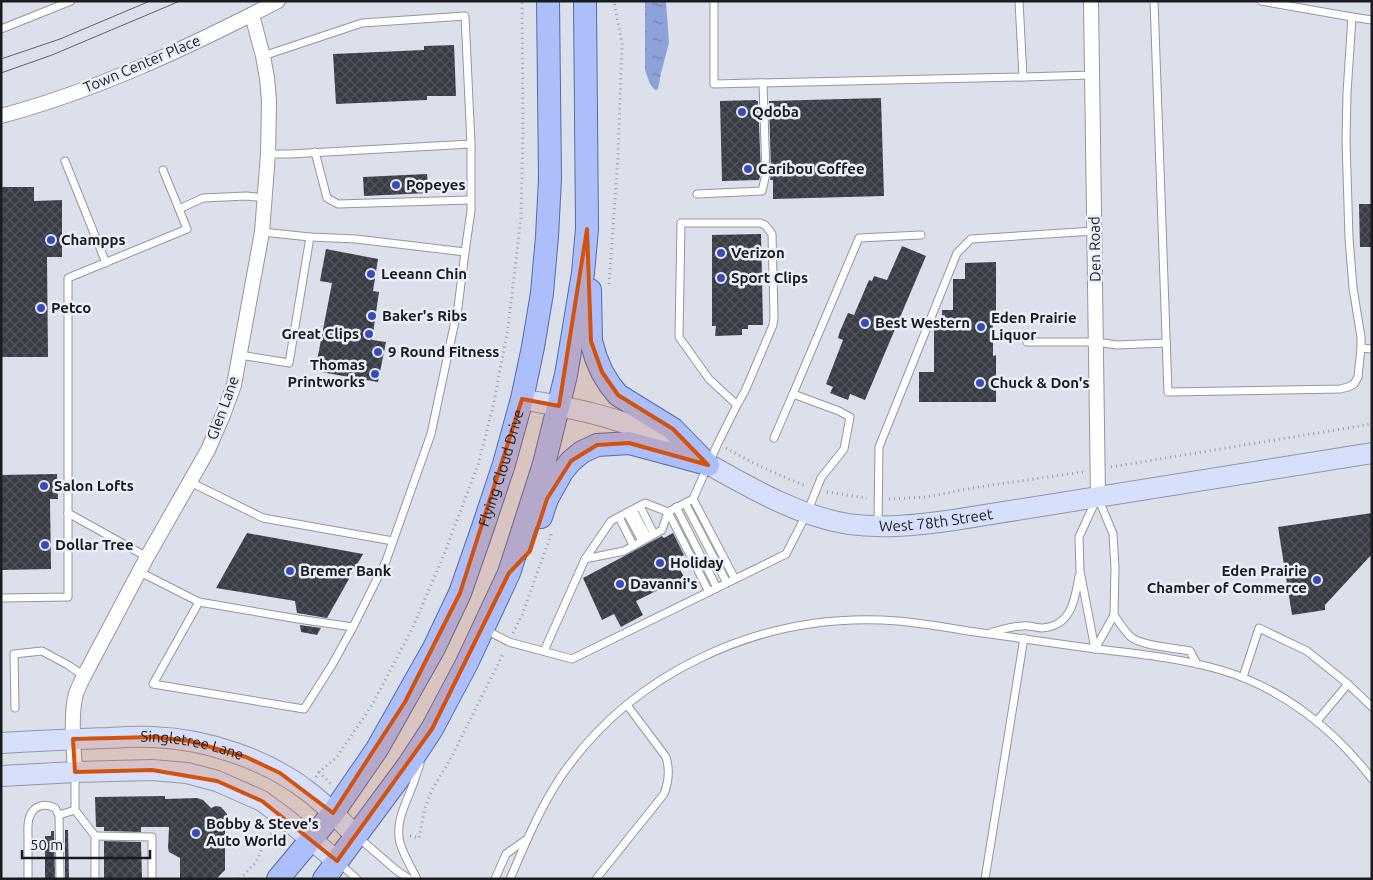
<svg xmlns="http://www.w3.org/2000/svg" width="1373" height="880" font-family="Ubuntu,sans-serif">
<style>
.water{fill:url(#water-ripples)}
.building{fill:url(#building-cross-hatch)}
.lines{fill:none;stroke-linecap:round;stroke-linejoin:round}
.lane-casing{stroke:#9396a0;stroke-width:9}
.street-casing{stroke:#9396a0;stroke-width:16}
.secondary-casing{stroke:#9396a0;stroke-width:22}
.primary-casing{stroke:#556aaa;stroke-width:24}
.path{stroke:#999ca5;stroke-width:3;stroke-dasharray:1 4;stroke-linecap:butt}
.lane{stroke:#fff;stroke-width:7}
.street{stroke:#fff;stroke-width:14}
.secondary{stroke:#d6dffc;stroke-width:20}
.primary{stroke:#adbffa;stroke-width:22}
.tram{stroke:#5f6167;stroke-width:1}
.marked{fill:#d3530e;fill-opacity:0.2;stroke:#d3530e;stroke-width:4;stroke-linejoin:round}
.poi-dot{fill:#354cbd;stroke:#eaeef8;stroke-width:2}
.labels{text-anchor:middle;stroke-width:5;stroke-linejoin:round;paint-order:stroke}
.street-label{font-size:15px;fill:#191b1e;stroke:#eaeef8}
.poi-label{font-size:15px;font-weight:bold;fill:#191b1e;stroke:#eaeef8;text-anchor:start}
</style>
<defs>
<pattern id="water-ripples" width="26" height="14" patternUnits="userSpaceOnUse" patternTransform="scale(1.25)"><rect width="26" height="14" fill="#8da1da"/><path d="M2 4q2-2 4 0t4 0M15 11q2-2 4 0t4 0" fill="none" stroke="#7282b0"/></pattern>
<pattern id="building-cross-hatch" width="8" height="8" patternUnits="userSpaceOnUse" patternTransform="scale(1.25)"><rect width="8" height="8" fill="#393c45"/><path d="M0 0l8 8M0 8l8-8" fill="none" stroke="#53555d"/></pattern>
</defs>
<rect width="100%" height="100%" fill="#dce0eb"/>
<!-- water -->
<polygon class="water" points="645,1 666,2 669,43 661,73 658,89 655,90 650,84 645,70"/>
<!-- building -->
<g class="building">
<polygon points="454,45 456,96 427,96 427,100 336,104 333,54 424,50 424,46"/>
<polygon points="881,98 884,196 773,199 773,180 770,180 771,174 769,101"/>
<polygon points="756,100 756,101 758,101 761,173 759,180 722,181 720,101"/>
<polygon points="427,174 429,193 364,196 363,177"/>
<polygon points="1,187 34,187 34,201 62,200 62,257 47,257 48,357 1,357"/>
<polygon points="1359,204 1372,204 1372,247 1360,247"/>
<polygon points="761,234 763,325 748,325 748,329 742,329 742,335 715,336 716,326 712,326 712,235"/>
<polygon points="902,246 926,256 865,400 850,394 848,400 830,393 833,387 826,384 843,340 838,338 840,331 848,313 854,315 869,280 872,281 874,276 887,280"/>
<polygon points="326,249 378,259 373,291 379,292 372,340 386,342 378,382 315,371 332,283 320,281"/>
<polygon points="996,262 996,323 993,323 993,356 996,355 996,402 919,402 919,372 934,372 934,325 942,325 942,310 953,310 953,279 965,279 965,263"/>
<polygon points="57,474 58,499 50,499 51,569 1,570 1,475"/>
<polygon points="1372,513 1372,554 1325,605 1325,610 1292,615 1278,527"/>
<polygon points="247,533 363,554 327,618 297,613 295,601 216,588"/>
<polygon points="673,533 684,555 675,560 684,577 636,601 643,615 621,627 614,614 602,620 583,578 662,536 664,538"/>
<polygon points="300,625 321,628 317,635 301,632"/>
<polygon points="165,796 165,799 197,798 203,800 211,808 216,806 221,807 227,814 227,823 225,828 225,870 216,879 180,879 180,858 169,852 168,848 169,827 141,827 141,832 104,831 104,827 96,827 95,797"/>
<polygon points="65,830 68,830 69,879 65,879"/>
<polygon points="51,831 54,831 55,879 45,879 45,836 51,836"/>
<polygon points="104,841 141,842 142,879 104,879"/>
</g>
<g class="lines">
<!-- lane casing -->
<g class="lane-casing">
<g id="lane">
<polyline points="714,1 714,84 1023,77 1019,1"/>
<polyline points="1154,1 1168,392 1340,389 1348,387 1354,384 1358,377 1361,348 1361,337 1353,288 1349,238 1346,140 1347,93 1352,17 1261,1"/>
<polyline points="1352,17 1372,20"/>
<polyline points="1,29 71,1"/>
<polyline points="263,56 362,23 465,16 471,144"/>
<polyline points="1023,77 1093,75"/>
<polyline points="315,152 327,198 338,204 470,200"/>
<polyline points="65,161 106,263"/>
<polyline points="163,170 179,209"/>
<polyline points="697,194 762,191 766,174 763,83"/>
<polyline points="262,232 310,237 356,239 465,252"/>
<polyline points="1027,342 1096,342 1117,345 1166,343"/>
<polyline points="1361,348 1372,349"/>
<polyline points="240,355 289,363 310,237"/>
<polyline points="774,438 793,394"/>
<polyline points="190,482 263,518 393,541"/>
<polyline points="693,499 735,579"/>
<polyline points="685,503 727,583"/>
<polyline points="640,506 654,534"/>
<polyline points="676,507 717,588"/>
<polyline points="633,510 648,538"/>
<polyline points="668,512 709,592"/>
<polyline points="68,513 147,557"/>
<polyline points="627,513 642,541"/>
<polyline points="619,517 633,545"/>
<polyline points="878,523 879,447 957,253 971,239 1095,231"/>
<polyline points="585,559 624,551 662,530 668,512"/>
<polyline points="140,572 199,602 153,684 304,709 332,665 353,627 386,561 431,434 458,307 465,252 471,211 471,144 290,154 268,154"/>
<polyline points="1,598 68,597 68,278 187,229 179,209 203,198 246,196 265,198"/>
<polyline points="199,602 298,619 353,627"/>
<path d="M1114,615C1119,622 1124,631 1131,637C1142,646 1175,648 1190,651L1197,664"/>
<polyline points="486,630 509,642 572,659 786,554 807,513 821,478 844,449 850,417 839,411 793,394 859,238 921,235"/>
<path d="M992,632C1002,630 1012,626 1023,626C1029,625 1036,628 1042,628C1072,626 1075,599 1079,576"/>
<polyline points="1095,649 1114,615 1115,568 1113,534 1099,500"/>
<polyline points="1095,649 1080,571 1079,537 1096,500"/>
<polyline points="544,651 585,559 611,521 645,503 668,512 693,499 718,443 737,405 709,379 679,337 681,223 760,223 765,225 772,234 774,317 773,325 745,391 737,405"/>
<polyline points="1243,677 1259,628 1307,651 1348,684 1372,707"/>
<polyline points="15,708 14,654 42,651 68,665 84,676"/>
<polyline points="1317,721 1348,684"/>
<polyline points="75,775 75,810 95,836 95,879"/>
<polyline points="59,815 75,810"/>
<polyline points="95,836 152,837 152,879"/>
<polyline points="359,838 396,870 409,879"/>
<polyline points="339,863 357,879"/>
<path d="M28,879C28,864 28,850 28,836C28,829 27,822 30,816C34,805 45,803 55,808L59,815L60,879"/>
<path d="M417,879C411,867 404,856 400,843C395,823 405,805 412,787C415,779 417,772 420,764"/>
<polyline points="495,879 506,854 527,839"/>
<path d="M510,879C525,844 539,810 560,778C631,673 757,615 882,620C910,621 939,626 968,631C1003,636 1039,641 1074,646C1123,653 1174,656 1221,670C1282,688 1334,729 1372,779"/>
<path d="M596,879L664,794C669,781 670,770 666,757L627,705"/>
<polyline points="985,879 1024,638"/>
</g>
</g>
<!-- street casing -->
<g class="street-casing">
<g id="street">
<polyline points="1091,1 1098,496"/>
<path d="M1,116C98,90 189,47 278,1"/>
<path d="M75,772C74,749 70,715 76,694C78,688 81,682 84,676L147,557L208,450L223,415L234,385L262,232L268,154L269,101L267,78L263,56L252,15"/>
</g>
</g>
<!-- secondary casing -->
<g class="secondary-casing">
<g id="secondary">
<path id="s1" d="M522,399C562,407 604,413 642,430C709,459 775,512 848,524C883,529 919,525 954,520L1372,453"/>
<path id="s2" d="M1,743C37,741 72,739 108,738C123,737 138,736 153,737C206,739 267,759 309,792C326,805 341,821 356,836"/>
<polyline points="1,776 75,772 152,770 187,773 217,781 262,801 285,818 337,861"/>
</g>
</g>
<!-- primary casing -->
<g class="primary-casing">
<g id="primary">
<polyline points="590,290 591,341 596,358 602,372 610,385 618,395 673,429 708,465"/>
<polyline points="541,517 547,499 562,472 571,461 582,452 597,445 629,443 707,464"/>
<path id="s3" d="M278,879L333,813L377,749L434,648L460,593L483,527L504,464L522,399L533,347L542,293L547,236L550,179L548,1"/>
<polyline points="324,879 407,767 432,729 467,663 509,573 544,464 566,375 583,273 587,229 585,1"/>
</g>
</g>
<!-- path -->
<g class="path">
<polyline points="609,284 618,157 622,44 614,1"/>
<path d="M726,448C752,463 778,475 806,486"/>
<polyline points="1111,467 1372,424"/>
<polyline points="827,492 867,498"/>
<polyline points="889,499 926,497 978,487 1083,472"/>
<polyline points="513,633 522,615 552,532"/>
<polyline points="319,772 331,784"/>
<polyline points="316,777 319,772 337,757 372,705 412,629 441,562 478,465 493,407 508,328 521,218 523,133 522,1"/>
<polyline points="410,836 419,838 425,808 432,790 452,756 504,652"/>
<polyline points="268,838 281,847"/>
<polyline points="240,879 256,862 267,838 274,831"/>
</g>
<!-- lane -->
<use href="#lane" class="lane"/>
<!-- street -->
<use href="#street" class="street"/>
<!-- secondary -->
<use href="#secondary" class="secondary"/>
<!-- primary -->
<use href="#primary" class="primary"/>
<!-- tram -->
<g class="tram">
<polyline points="1,59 60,39 150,1"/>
<polyline points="1,73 52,55 180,1"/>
</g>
</g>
<!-- marked area -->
<path class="marked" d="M587,229L591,341L602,372L618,395L673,429L708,465L629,443L597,445L571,461L547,499L530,551L509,573L432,729L337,861L262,801L217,781L152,770L75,772L73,739L153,737L189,741L246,757L280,773L333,813L405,702L460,593L522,399L559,406Z"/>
<!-- markers -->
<g class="poi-dot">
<circle cx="742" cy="112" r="5"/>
<circle cx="748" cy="169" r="5"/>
<circle cx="396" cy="185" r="5"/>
<circle cx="51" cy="240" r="5"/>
<circle cx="721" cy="253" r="5"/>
<circle cx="371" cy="274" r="5"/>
<circle cx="721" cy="278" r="5"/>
<circle cx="41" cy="308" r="5"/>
<circle cx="372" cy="316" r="5"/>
<circle cx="865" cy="323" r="5"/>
<circle cx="981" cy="327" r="5"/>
<circle cx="369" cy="334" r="5"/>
<circle cx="378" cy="352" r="5"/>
<circle cx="375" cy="374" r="5"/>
<circle cx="980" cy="383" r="5"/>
<circle cx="44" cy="486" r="5"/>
<circle cx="45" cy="545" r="5"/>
<circle cx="660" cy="563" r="5"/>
<circle cx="290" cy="571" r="5"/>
<circle cx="1317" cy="580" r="5"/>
<circle cx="620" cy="584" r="5"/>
<circle cx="196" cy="833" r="5"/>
</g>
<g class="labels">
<!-- street labels -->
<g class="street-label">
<text transform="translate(142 64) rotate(-23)" y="5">Town Center Place</text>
<text transform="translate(1095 249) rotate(-91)" y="5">Den Road</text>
<text transform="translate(223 408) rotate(-70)" y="5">Glen Lane</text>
<text dy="5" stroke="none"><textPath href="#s3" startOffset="472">Flying Cloud Drive</textPath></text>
<text dy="5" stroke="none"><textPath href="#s1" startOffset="440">West 78th Street</textPath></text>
<text dy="5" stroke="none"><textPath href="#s2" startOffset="192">Singletree Lane</textPath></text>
</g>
<!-- poi labels -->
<g class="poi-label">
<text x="752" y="117">Qdoba</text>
<text x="758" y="174">Caribou Coffee</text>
<text x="406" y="190">Popeyes</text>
<text x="61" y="245">Champps</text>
<text x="731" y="258">Verizon</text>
<text x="381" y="279">Leeann Chin</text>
<text x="731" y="283">Sport Clips</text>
<text x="51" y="313">Petco</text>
<text x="382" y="321">Baker's Ribs</text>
<text x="991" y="323">Eden Prairie<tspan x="991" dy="17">Liquor</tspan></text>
<text x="875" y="328">Best Western</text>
<text x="359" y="339" text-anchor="end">Great Clips</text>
<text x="388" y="357">9 Round Fitness</text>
<text x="365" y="370" text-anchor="end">Thomas<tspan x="365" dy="17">Printworks</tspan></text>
<text x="990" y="388">Chuck &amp; Don's</text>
<text x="54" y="491">Salon Lofts</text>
<text x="55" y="550">Dollar Tree</text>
<text x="670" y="568">Holiday</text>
<text x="300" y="576">Bremer Bank</text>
<text x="1307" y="576" text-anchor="end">Eden Prairie<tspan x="1307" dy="17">Chamber of Commerce</tspan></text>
<text x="630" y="589">Davanni's</text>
<text x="206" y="829">Bobby &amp; Steve's<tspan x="206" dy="17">Auto World</tspan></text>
</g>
</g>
<!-- border -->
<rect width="1373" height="880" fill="none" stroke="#191b1e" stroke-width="5"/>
<!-- scale -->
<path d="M22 850v8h128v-8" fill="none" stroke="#191b1e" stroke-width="2.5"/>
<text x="30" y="850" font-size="15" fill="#191b1e" stroke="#eaeef8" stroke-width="4" paint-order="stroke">50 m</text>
</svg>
